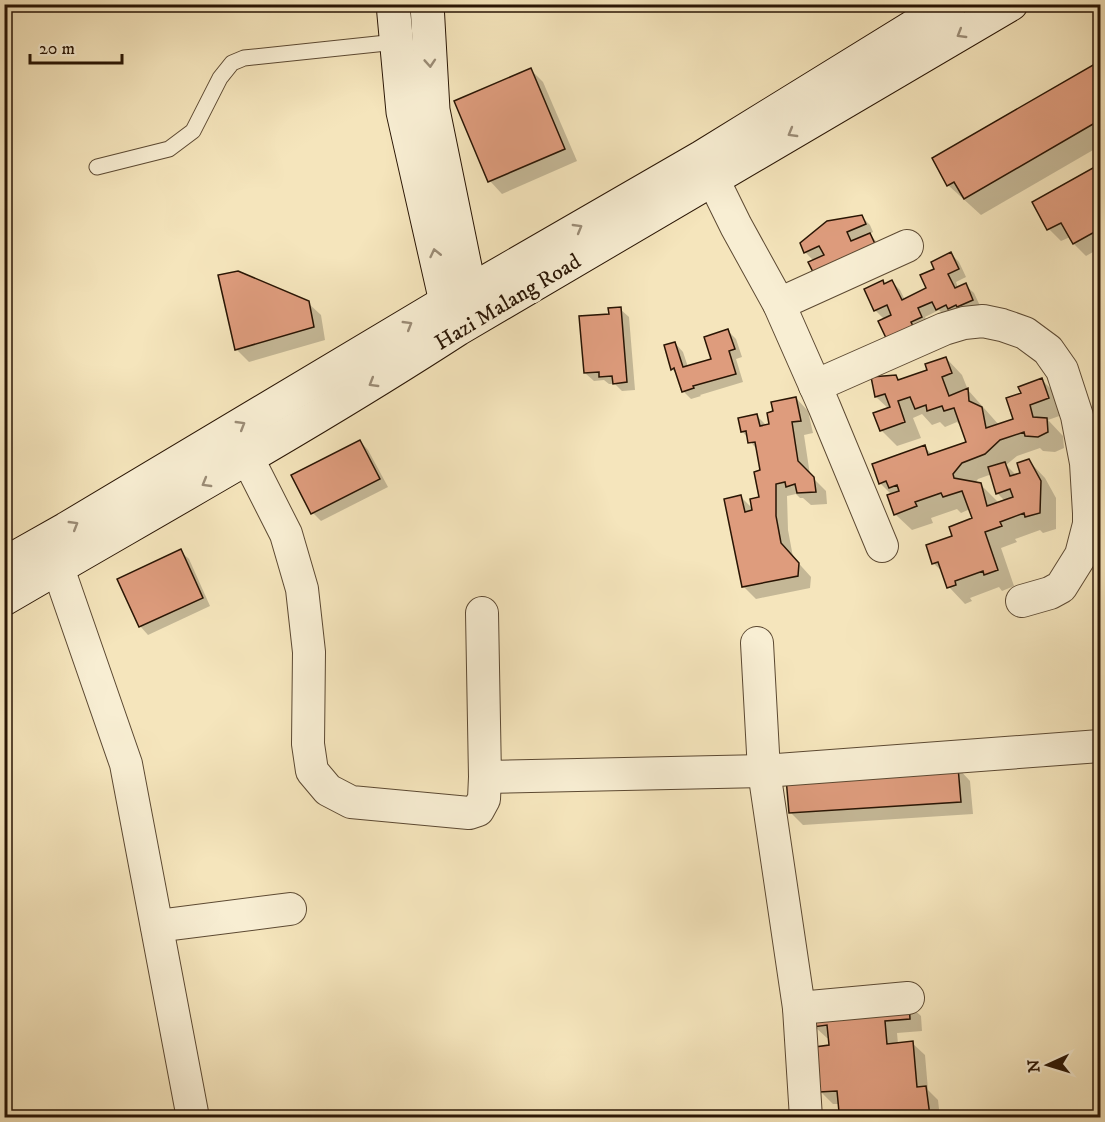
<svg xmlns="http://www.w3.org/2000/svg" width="1105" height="1122" font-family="'IM FELL DW Pica',serif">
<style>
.shadow{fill:#0003;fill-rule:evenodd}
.building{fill:#de9c7d;stroke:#291504;stroke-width:1.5}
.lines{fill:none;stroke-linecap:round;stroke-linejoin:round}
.lane-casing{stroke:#5c4932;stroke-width:17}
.street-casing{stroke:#5c4932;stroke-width:34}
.secondary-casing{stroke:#291504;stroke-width:35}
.lane{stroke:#f8eed3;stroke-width:15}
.street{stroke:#f8eed3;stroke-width:32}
.secondary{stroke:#f8eed3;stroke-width:33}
.oneway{stroke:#9b8c76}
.labels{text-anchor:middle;stroke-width:6;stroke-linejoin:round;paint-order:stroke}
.street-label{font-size:22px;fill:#291504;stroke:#f8eed3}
</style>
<rect width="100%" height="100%" fill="#f5e5bc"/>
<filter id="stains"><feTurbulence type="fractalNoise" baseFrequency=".00333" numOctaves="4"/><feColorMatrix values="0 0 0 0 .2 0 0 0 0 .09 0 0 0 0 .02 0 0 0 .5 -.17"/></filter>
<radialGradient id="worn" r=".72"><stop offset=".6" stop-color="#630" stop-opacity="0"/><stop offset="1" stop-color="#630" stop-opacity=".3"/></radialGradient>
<!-- shadow -->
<g class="shadow">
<polygon points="1100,62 1100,146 981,215 948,185 934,159"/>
<polygon points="531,70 543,82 577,161 502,194 490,181"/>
<polygon points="1100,166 1100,248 1086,256 1074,244 1070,237 1061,241 1049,229 1034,203"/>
<polygon points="862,217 870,225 873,232 869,234 878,243 814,261 805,252"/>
<polygon points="951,254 959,262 966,277 956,282 958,288 965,285 974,293 981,308 946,317 939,310 925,317 929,325 918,330 885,320 875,310 882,282 885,285 892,282 900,290 905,300 928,289 936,269"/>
<polygon points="308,303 321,315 325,340 249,362 236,349"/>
<polygon points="620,309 629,317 635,390 622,391 615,384 609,384 604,380 594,381 585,373"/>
<polygon points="728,331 736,339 742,357 736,359 743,382 700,395 701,396 691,399 683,391 677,374 672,369 675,343 683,352 688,367 713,360"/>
<path d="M946,358L962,375L968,390L999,425L1015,419L1023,394L1042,380L1058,396L1065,414L1048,420L1063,436L1064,448L1055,452L1043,451L1040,448L1017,456L1006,465L1016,475L1021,474L1029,461L1045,478L1056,498V529L1043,533L1040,530L1015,539L1017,542L1001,548L1014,586L1002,591L999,587L970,598L972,601L965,604L949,587L944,573L933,563L954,537L974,519L970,509L961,513L957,509L931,518L933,523L912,530L895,514L892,495L880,483L924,447L933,455L968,443L963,428L957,422L945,427L940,422L932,425L922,414L913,418L921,438L897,446L881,430L889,409L876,397L896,376L901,381L928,371ZM992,474L997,493L1005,501L998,504L997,501L980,484L975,483L978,479Z"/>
<polygon points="796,398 808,411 813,433 804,435 810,475 826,491 827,504 811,505 803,498 800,498 796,494 787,496 788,530 793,557 811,577 810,588 756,599 743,586 741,497 754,510 761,498 762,472 758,451 742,431 757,416 767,426"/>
<polygon points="360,441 368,450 388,487 321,521 313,513"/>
<polygon points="180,551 189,559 210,606 148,635 140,626"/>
<polygon points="958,768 970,781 973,814 803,825 790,812"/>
<polygon points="908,1004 921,1016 922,1031 897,1033 898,1044 912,1043 925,1055 928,1090 938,1100 940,1118 823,1118 840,1113 839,1104 833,1104 821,1092 830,1047 829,1038 827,1038 814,1026"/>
</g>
<!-- building -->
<g class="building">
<polygon points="1100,61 1100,120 964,199 954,182 947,186 932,158"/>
<polygon points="531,68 565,149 488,182 454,101"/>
<polygon points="1100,164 1100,229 1073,244 1061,223 1047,230 1032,202"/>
<polygon points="862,215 866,224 847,232 851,241 870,233 875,244 813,272 808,262 824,255 819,246 804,253 800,243 827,221"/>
<polygon points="951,252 959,269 948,274 955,288 966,283 973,300 957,307 956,305 948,309 946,305 936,310 932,302 918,308 922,317 911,322 913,326 887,340 878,321 891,315 887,305 874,311 864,289 883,280 884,284 892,280 902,300 926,288 920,275 934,269 931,262"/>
<polygon points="238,271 309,301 314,327 235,350 218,275"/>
<polygon points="621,307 627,382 613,384 612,376 599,377 599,372 584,373 579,316 609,314 608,308"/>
<polygon points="728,329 735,349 729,351 736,374 693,386 694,388 682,392 674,368 671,370 664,345 675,342 683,367 711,359 704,337"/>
<polygon points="946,357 952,373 942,377 949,396 968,388 969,401 982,407 986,428 1013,419 1006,398 1021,393 1018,387 1042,378 1049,398 1030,405 1033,417 1047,418 1048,432 1038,437 1025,436 1024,432 1000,440 985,454 962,463 953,474 954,478 981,483 987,506 1013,497 1010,489 996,494 988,467 1005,462 1010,476 1020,473 1017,463 1029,459 1041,481 1040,513 1025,517 1024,513 1000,522 1002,526 985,532 998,570 984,575 983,571 955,581 956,585 947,588 938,562 932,564 926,545 952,536 949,527 972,518 962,491 943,497 941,493 915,502 917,506 894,515 887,495 899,491 897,485 889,488 886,481 879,484 872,464 925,445 928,455 966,442 954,408 944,411 942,406 927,411 926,405 915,409 910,397 898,401 905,422 880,431 873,413 890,407 885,394 875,397 871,377 896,375 898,380 927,370 925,364"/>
<polygon points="796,397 801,421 792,422 798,461 814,477 816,492 797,493 795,484 786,487 785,482 776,484 776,516 781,543 799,563 798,576 742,587 724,499 741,495 745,512 752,510 750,499 759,497 754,472 760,470 755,442 748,443 746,431 741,432 738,418 757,414 760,426 769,424 767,413 773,411 771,402"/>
<polygon points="360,440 380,479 311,514 291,475"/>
<polygon points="181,549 203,598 139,627 117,579"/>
<polygon points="958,767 961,802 789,813 786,778"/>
<polygon points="909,1002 910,1019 885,1021 887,1044 913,1041 917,1087 926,1086 930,1116 821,1118 821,1114 839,1112 837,1091 819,1092 815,1047 829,1045 827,1025 813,1027 811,1011"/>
</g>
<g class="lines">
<!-- lane casing -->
<g class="lane-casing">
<polyline id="lane" points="97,167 169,149 193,131 220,78 232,63 244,58 396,42"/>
</g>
<!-- street casing -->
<g class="street-casing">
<g id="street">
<polyline points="702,157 736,226 779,304 824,406 882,546"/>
<polyline points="779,304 907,246"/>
<polyline points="815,386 944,329 964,323 983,321 1002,325 1025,333 1048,350 1062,370 1077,416 1086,463 1089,513 1089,524 1081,555 1061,587 1050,593 1022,601"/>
<polyline points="248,459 286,534 302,589 309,652 308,744 312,771 328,790 351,802 469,813 478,810 484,799 485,777 482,613"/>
<polyline points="46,545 58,568 126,764 193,1118"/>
<polyline points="757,643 764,771 799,1008 806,1118"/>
<polyline points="485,777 764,771 1100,746"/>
<polyline points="157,926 290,909"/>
<polyline points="799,1008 908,998"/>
</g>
</g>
<!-- secondary casing -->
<g class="secondary-casing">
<g id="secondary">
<polyline points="393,4 403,112 446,302 455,322"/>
<polyline points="427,4 433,110 470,291 479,309"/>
<polyline points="4,564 66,529 446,302 470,291 702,157 950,4"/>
<path d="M4,599C156,510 310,425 458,329L1011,4"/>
</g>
</g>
<!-- lane -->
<use href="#lane" class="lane"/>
<!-- street -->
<use href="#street" class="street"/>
<!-- secondary -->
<use href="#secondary" class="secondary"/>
</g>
<!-- one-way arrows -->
<defs><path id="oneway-chevron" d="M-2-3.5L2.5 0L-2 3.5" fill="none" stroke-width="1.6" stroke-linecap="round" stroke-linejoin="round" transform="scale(1.5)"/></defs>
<g class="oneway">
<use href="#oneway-chevron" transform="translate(961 34) rotate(149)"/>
<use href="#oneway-chevron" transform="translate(430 63) rotate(86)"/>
<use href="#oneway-chevron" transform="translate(792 133) rotate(150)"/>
<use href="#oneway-chevron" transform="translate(578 228) rotate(-30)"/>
<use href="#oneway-chevron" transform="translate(435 253) rotate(-103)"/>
<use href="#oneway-chevron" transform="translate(408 325) rotate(-31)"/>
<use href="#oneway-chevron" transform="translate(373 383) rotate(149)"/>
<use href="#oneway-chevron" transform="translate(241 425) rotate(-31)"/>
<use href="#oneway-chevron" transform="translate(206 483) rotate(150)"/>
<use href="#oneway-chevron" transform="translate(74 525) rotate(-31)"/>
</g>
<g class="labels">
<!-- street labels -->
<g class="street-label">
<text transform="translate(507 301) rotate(-31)" y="8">Hazi Malang Road</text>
</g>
</g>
<!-- margin -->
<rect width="1105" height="1122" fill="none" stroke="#f5e5bc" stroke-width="24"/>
<rect x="6" y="6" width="1093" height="1110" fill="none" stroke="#291504" stroke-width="3"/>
<rect x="12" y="12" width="1081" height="1098" fill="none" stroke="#291504" stroke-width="1.5"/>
<!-- north arrow -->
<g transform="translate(1048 1065) rotate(266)" stroke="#f8eed3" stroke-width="4.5" paint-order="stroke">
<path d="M0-4.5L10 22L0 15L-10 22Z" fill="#291504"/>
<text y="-9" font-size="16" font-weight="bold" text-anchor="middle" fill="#291504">N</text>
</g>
<!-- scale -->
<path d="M30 54v9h92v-9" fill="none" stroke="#291504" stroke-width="3"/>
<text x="39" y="54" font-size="18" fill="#291504" stroke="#f8eed3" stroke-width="4.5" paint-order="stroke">20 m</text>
<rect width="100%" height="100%" filter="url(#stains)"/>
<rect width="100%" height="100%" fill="url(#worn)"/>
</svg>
